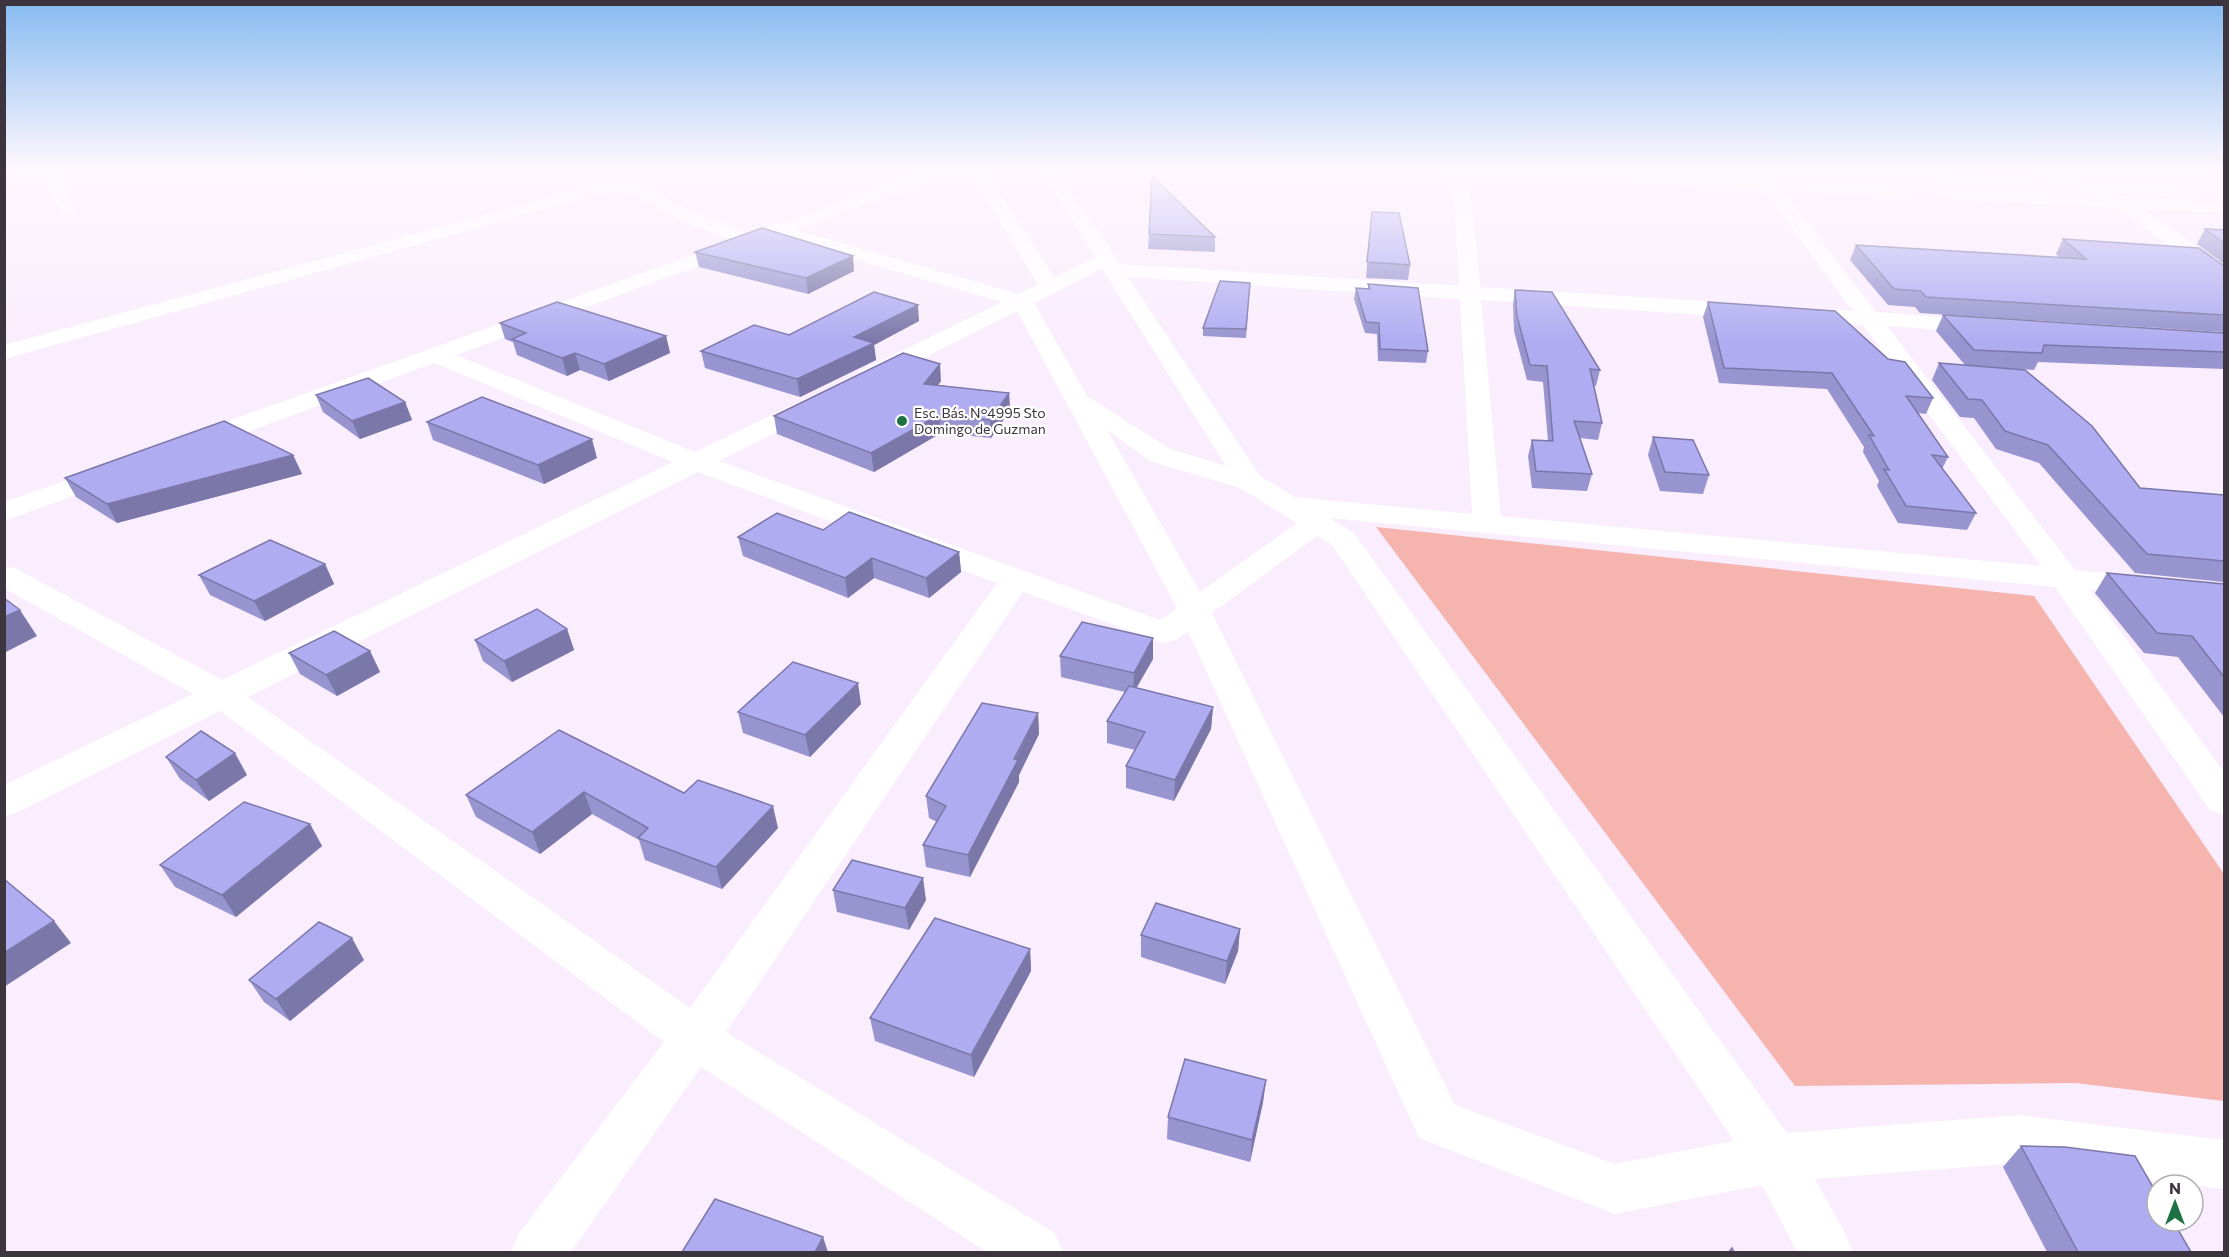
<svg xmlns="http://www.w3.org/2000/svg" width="2229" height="1257" font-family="Commissioner,sans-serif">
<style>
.green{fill:#f5b4ae}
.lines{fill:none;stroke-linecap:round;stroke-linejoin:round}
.minor{fill:#fff;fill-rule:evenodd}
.highway{fill:#fff;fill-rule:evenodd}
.wall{fill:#9794d0}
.shaded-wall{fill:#7b78a9}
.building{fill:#b0acf2;stroke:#7b78a9;stroke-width:1.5}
.poi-dot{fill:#1d7143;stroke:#fff;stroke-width:2}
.labels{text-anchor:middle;stroke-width:4.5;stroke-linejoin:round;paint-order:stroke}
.far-poi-label{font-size:14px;fill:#3c343e;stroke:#fff;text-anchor:start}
</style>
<rect width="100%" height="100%" fill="#faedfd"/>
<!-- green -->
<polygon class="green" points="1376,527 2034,596 2224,874 2224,1101 2076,1083 1795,1086"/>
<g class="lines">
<!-- minor -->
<g class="minor">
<polygon points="55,166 76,210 73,214 61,214 40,170 4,177 4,167"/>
<polygon points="309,166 325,166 326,169 318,174 312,173"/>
<path d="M939,166H963L961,170L796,230L1019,294L1038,284L966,166H982L1054,277L1095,257L1038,166H1054L1120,264L1459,286L1455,210L1449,175L1458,166H1522L1755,178L1750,170L1752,166H1762L1774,179L2091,196L2040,173L2011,171L2003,166H2108L2224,172V182L2072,174L2124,197L2224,203V213L2143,209L2224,266V281L2217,279L2117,208L1782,190L1876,312L1994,321L1997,326L1994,331L1986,333L1887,326L2075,570L2224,584V603L2090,590L2224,772V814L2210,810L2055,587L1329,518L1354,533L1787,1133L2018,1115L2224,1140V1189L2018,1163L1815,1179L1845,1233L1853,1252H1797L1762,1185L1615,1214L1419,1138L1188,631L1176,640L1164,643L1023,592L726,1032L1055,1233L1063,1252H987L701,1067L571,1252H511L519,1233L664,1042L220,711L18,812L4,816V785L193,694L4,588V566L15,568L222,680L673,462L434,363L201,449L192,451L183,449L179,443L183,437L732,241L663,212L634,193L611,191L4,359V345L610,181L644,184L675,204L749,234ZM1469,173L1763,189L1853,311L1798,307L1790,309L1787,314L1790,319L1863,325L2041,566L1501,516L1481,300L1749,318L1757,316L1760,311L1757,306L1749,304L1480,287L1473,210L1467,176ZM777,237L1002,302L862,370L859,375L862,380L871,382L880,380L1017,311L1177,608L1160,620L719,461L823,409L827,404L823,399L814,396L805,399L695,452L456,355ZM1102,269L1103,270L1226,466L1170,449L1087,396L1034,303ZM1128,277L1460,299L1472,514L1295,497L1260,476ZM1107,430L1150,461L1240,488L1297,523L1200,592ZM698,472L997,583L690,1008L248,697ZM1317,536L1332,545L1734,1141L1615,1164L1455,1105L1212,613Z"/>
<polygon points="113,464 123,466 127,472 123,478 4,521 4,502"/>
</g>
<!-- highway -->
<polygon class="highway" points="1679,166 1786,166 2224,188 2224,198 1687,171 1681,170"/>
</g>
<!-- wall -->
<g class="wall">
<polygon points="1372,212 1410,265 1408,280 1366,278"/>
<polygon points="2205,229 2224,230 2224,264 2197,244"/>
<polygon points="1149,234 1215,237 1215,252 1148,249"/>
<polygon points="2063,239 2224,266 2224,332 1920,313 1915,307 1888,305 1850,260 1856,245 2060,258 2056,254"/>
<polygon points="695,252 854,271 808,294 699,267"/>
<polygon points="1250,283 1246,338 1203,336 1203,328"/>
<polygon points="1368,284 1428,351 1426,363 1378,361 1377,334 1365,333 1354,299 1356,288 1368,289"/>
<polygon points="1515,290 1600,370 1596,386 1594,386 1602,423 1598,440 1580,438 1592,474 1587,491 1532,488 1528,456 1532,440 1548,441 1543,382 1527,380 1514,331 1513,304"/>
<polygon points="1708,302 1888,359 1933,398 1926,414 1918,413 1948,457 1942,469 1976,513 1967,530 1898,523 1877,486 1879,481 1863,452 1864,447 1827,389 1719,383 1703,317"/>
<polygon points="1943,315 2224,333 2224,369 2038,362 2034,370 2019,369 2140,488 2224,495 2224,582 2135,573 2039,463 1996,449 1974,418 1960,417 1932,380 1939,363 1965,365 1936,331"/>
<polygon points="919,321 874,345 876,360 800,397 705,368 701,351 789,335"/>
<polygon points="500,323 666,336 670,353 609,381 580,370 567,376 517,355 513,342 505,339"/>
<polygon points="941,381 938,385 1009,393 1010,410 991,438 941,433 874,472 777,434 774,416"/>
<polygon points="316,395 405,402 412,420 360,439 323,412"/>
<polygon points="427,422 597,458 544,484 433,440"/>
<polygon points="1653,437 1709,475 1703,494 1660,491 1648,455"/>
<polygon points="293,455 302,474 117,523 76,497 65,478"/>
<polygon points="823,530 959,552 961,572 929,598 874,578 848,598 743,556 738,537"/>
<polygon points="325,564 334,584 265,621 210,595 199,575"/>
<polygon points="2107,573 2224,584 2224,717 2178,657 2144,653 2095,593"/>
<polygon points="567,629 574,650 512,682 483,661 475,640"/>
<polygon points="370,651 380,672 337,696 300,674 289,653"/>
<polygon points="1060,656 1153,659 1136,688 1213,707 1211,729 1174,801 1126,788 1126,766 1135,750 1107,743 1107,721 1125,692 1061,677"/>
<polygon points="861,704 810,757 743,733 738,712"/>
<polygon points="1038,713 1039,734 1019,775 1019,782 970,877 926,867 923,845 937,822 929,818 926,796"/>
<polygon points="559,730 684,793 778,828 722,889 645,860 639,840 592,814 540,854 476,817 466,795"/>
<polygon points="166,757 247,775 209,801 180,779"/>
<polygon points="310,824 322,846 236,917 175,887 160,865"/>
<polygon points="833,890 926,900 909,930 837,912"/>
<polygon points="1240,929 1238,951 1225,984 1141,957 1141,935"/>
<polygon points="1030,949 1031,971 974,1077 875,1041 870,1018"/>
<polygon points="364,960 290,1021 264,1002 249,980"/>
<polygon points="1266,1080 1263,1102 1250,1162 1167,1139 1168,1117"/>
<polygon points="2021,1146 2191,1252 2047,1252 2003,1167"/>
</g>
<!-- shaded-wall -->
<g class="shaded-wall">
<polygon points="853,256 854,271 808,294 806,278"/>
<polygon points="918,305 919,321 874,345 876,360 800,397 797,379 854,337"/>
<polygon points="666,336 670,353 609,381 604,364"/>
<polygon points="575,353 580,370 567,376 562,358"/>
<polygon points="940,364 941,381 926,401 924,384"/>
<polygon points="1009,393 1010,410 991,438 990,420"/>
<polygon points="405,402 412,420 360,439 352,421"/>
<polygon points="939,415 941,433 874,472 871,453"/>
<polygon points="592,439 597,458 544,484 538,465"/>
<polygon points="293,455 302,474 117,523 107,504"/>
<polygon points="959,552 961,572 929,598 926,578"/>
<polygon points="872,558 874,578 848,598 845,578"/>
<polygon points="325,564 334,584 265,621 254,601"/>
<polygon points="20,610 37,636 4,653 4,617"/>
<polygon points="567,629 574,650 512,682 504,661"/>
<polygon points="1153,638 1153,659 1133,694 1134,673"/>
<polygon points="370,651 380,672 337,696 326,675"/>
<polygon points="858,683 861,704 810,757 805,735"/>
<polygon points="1213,707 1211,729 1174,801 1175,780"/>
<polygon points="1038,713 1039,734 1019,775 1019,782 970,877 968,855"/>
<polygon points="235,753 247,775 209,801 196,780"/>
<polygon points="584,792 592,814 540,854 532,832"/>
<polygon points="773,806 778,828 722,889 716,867"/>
<polygon points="310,824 322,846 236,917 222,895"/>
<polygon points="923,878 926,900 909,930 905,908"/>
<polygon points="54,921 71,943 4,987 4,953"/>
<polygon points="1240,929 1238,951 1225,984 1227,961"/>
<polygon points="352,938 364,960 290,1021 276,999"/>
<polygon points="1030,949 1031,971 974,1077 971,1055"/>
<polygon points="1266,1080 1263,1102 1250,1162 1252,1140"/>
<polygon points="823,1237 828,1252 815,1252"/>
</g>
<!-- building -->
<g class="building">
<polygon points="1152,176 1215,237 1149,234"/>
<polygon points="1372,212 1399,213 1410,265 1367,262"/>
<polygon points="762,228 853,256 806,278 695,252"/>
<polygon points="2205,229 2224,230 2224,243"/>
<polygon points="2063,239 2199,248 2224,266 2224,315 1926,297 1921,291 1894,289 1856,245 2086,259"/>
<polygon points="1220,281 1250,283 1246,329 1203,328"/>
<polygon points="1368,284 1418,288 1428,351 1380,349 1379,323 1366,322 1356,288 1370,289"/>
<polygon points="1515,290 1552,292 1600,370 1590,369 1602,423 1574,421 1592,474 1536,471 1532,440 1553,441 1547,366 1530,365 1517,316"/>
<polygon points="874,292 918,305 854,337 874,343 797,379 701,351 754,325 789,335"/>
<polygon points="557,302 666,336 604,364 575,353 562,358 512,339 526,333 500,323"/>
<polygon points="1708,302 1835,311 1888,359 1905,362 1933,398 1906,396 1948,457 1932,455 1976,513 1906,506 1884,469 1889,470 1869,435 1874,436 1832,373 1724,368"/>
<polygon points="1943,315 2224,333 2224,352 2044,345 2042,353 1974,350"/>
<polygon points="903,353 940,364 924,384 1009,393 990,420 939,415 871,453 774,416"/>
<polygon points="1939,363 2025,370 2092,426 2140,488 2224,495 2224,561 2147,554 2048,445 2005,431 1982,400 1968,399"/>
<polygon points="368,378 405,402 352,421 316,395"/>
<polygon points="482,397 592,439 538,465 427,422"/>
<polygon points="224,421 293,455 107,504 65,478"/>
<polygon points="1653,437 1693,440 1709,475 1665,472"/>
<polygon points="849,512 959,552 926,578 872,558 845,578 738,537 777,513 823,530"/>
<polygon points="270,540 325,564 254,601 199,575"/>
<polygon points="2107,573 2224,584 2224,677 2192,636 2157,633"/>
<polygon points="4,598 20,610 4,617"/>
<polygon points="537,609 567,629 504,661 475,640"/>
<polygon points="1082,622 1153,638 1134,673 1060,656"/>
<polygon points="334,631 370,651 326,675 289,653"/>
<polygon points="793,662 858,683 805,735 738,712"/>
<polygon points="1129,686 1213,707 1175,780 1126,766 1145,732 1107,721"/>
<polygon points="982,703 1038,713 1014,759 1018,760 968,855 923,845 946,806 926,796"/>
<polygon points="559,730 684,793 698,780 773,806 716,867 638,838 648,828 584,792 532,832 466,795"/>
<polygon points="201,731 235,753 196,780 166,757"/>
<polygon points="244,802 310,824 222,895 160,865"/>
<polygon points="852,860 923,878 905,908 833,890"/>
<polygon points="4,879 54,921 4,953"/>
<polygon points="1156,903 1240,929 1227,961 1141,935"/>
<polygon points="935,918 1030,949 971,1055 870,1018"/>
<polygon points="319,922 352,938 276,999 249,980"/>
<polygon points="1185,1059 1266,1080 1252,1140 1168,1117"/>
<polygon points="2021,1146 2065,1147 2135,1156 2157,1194 2157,1221 2173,1221 2191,1252 2078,1252"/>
<polygon points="715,1199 823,1237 815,1252 682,1252"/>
<polygon points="1732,1248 1734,1252 1729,1252"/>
</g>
<!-- sky -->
<linearGradient id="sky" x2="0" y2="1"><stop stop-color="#85baf1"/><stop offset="0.49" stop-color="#fdf7fe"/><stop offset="1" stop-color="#fdf7fe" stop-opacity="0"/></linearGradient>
<rect width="2229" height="342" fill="url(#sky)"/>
<!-- markers -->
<circle class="poi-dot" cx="902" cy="421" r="6"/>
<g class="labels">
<!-- far-poi labels -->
<g class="far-poi-label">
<text x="914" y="418">Esc. Bás. N°4995 Sto<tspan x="914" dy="16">Domingo de Guzman</tspan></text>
</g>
</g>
<!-- border -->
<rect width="2229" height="1257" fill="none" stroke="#3c343e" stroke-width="12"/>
<!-- north arrow -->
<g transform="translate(2175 1203)"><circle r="28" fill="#ffffff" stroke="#b1aeb2" stroke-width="1.5"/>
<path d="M0-4.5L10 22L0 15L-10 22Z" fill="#1d7143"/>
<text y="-9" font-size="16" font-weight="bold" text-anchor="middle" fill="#3c343e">N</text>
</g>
</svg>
